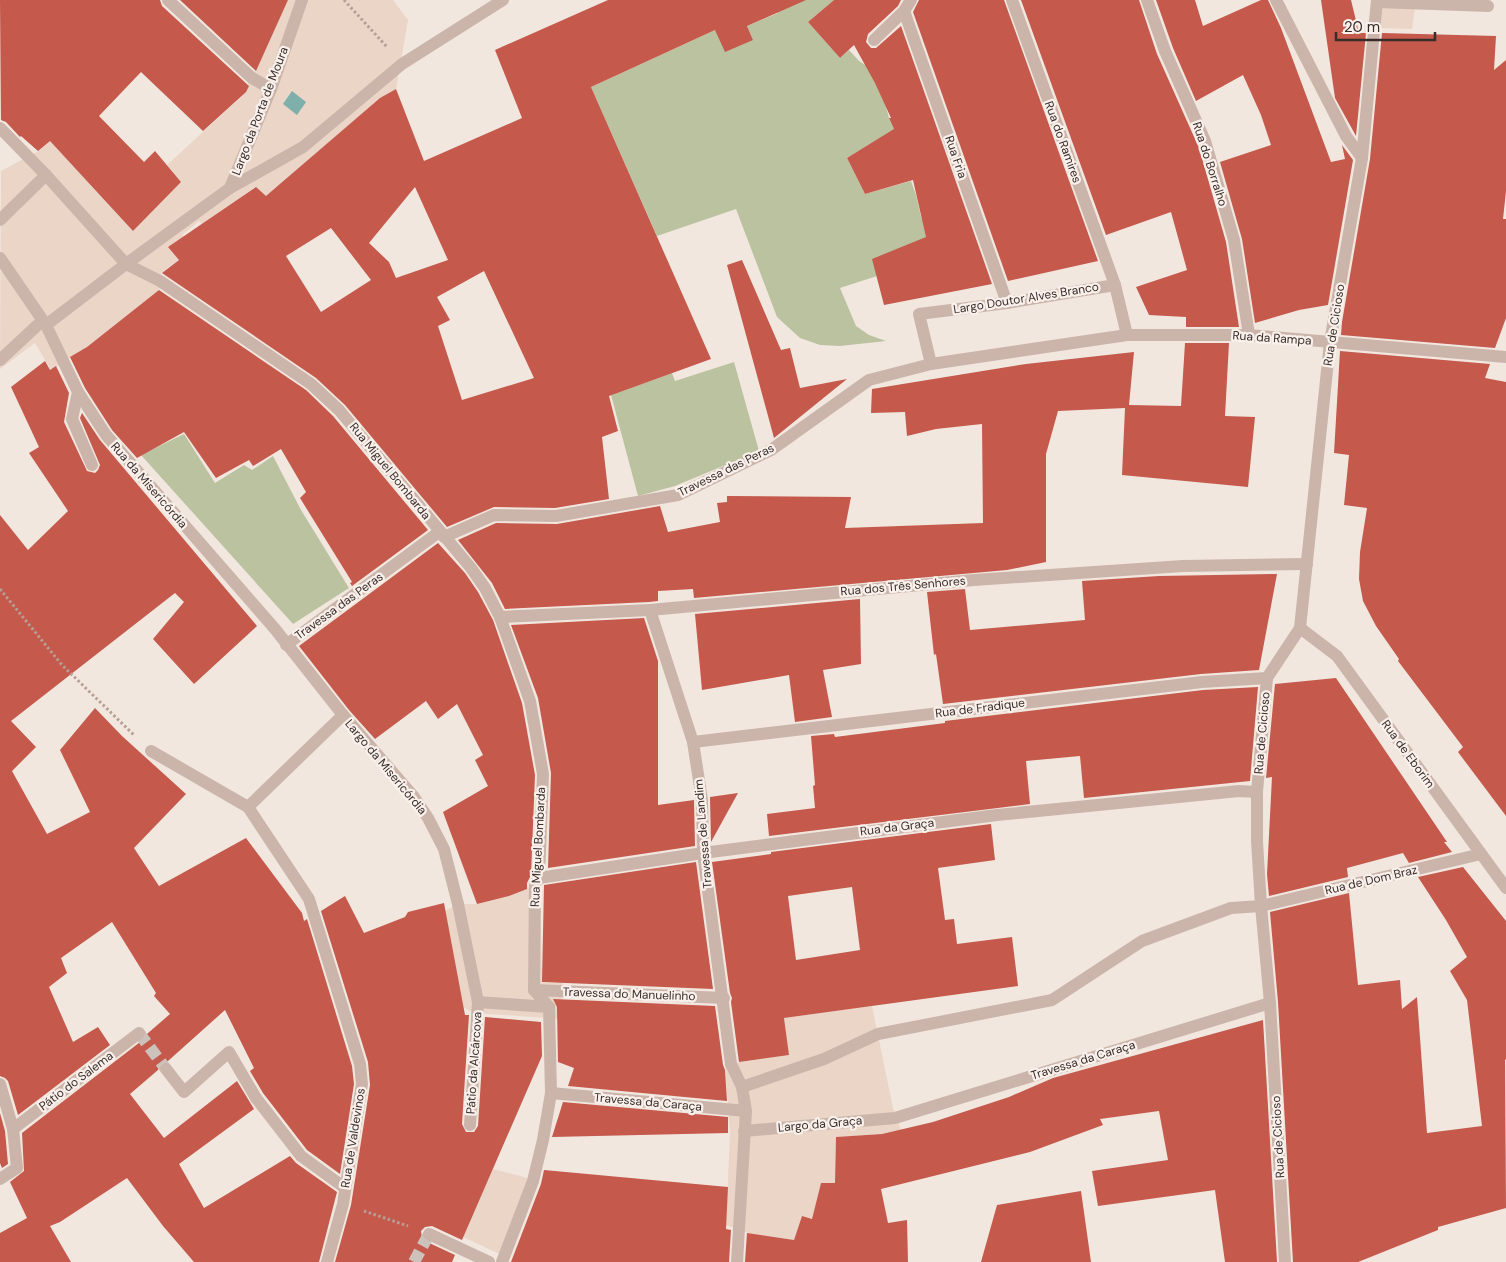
<svg xmlns="http://www.w3.org/2000/svg" width="1506" height="1262" font-family="'DM Sans',sans-serif">
<style>
.green{fill:#bbc29f}
.plaza{fill:#ead5c7}
.water{fill:#7eafab}
.building{fill:#c4594c;fill-rule:evenodd}
.lines{fill:none;stroke-linecap:round;stroke-linejoin:round}
.pedestrian-tunnel{stroke:#cdc2bb;stroke-width:12;stroke-dasharray:12 6;stroke-linecap:butt}
.minor-tunnel{stroke:#cdc2bb;stroke-width:12;stroke-dasharray:12 6;stroke-linecap:butt}
.path{stroke:#b79f95;stroke-width:3;stroke-dasharray:2.5 2.5;stroke-linecap:butt}
.service{stroke:#cbb5ab;stroke-width:12}
.pedestrian{stroke:#cbb5ab;stroke-width:12}
.minor{stroke:#cbb5ab;stroke-width:12}
.labels{text-anchor:middle;stroke-width:4.5;stroke-linejoin:round;paint-order:stroke}
.street-label{font-size:12px;fill:#392d2a;stroke:#faf1ec}
</style>
<rect width="100%" height="100%" fill="#f2e7df"/>
<!-- green -->
<g class="green">
<polygon points="772,0 834,0 808,22 840,58 849,50 859,61 867,66 884,99 889,118 895,131 884,136 847,158 865,194 911,181 916,195 921,217 932,241 893,251 873,259 877,276 840,288 856,326 869,335 886,341 840,346 820,345 800,338 777,317 736,209 657,236 591,87 715,30 753,40 747,26 778,13"/>
<polygon points="734,362 759,451 675,486 638,496 611,395 672,373 675,381"/>
<polygon points="184,434 215,483 244,465 252,470 273,456 301,510 349,588 293,624 141,455"/>
</g>
<!-- plaza -->
<g class="plaza">
<polygon points="288,0 393,0 408,20 396,89 380,98 266,197 255,187 202,224 199,221 182,235 184,237 171,250 179,259 161,273 163,279 159,290 87,347 51,370 35,343 0,369 1,171 38,151 50,141 133,231 181,182 167,165 241,97 261,60"/>
<polygon points="1371,0 1416,0 1412,29 1375,28"/>
<polygon points="540,882 542,983 563,983 560,1019 474,1013 463,1007 445,911 458,904 477,904 509,896"/>
<polygon points="872,1006 893,1108 901,1130 882,1134 836,1137 835,1183 821,1183 812,1219 802,1216 794,1240 751,1234 726,1225 730,1133 725,1064 789,1055 784,1018"/>
<polygon points="493,1169 524,1177 533,1181 504,1256 463,1237"/>
</g>
<!-- water -->
<polygon class="water" points="292,91 306,102 297,115 283,104"/>
<!-- building -->
<g class="building">
<polygon points="0,0 160,0 162,6 249,86 246,92 203,131 141,72 99,116 144,162 155,151 181,182 133,231 50,141 38,151 21,136 20,137 6,122 1,120"/>
<polygon points="180,0 288,0 256,71"/>
<path d="M608,0H806L747,26L753,40L725,52L715,30L591,87L711,359L609,396L618,431L602,437L609,499L555,508L494,507L447,527L345,405L316,378L162,273L179,260L168,247L256,187L266,196L380,98L396,89L424,161L522,118L495,50ZM415,187L448,260L396,278L389,262L369,243ZM331,228L371,280L321,312L286,256ZM484,271L534,378L462,400L438,326L450,320L437,297Z"/>
<polygon points="834,0 901,0 898,6 868,34 866,42 871,48 876,48 901,26 992,284 884,305 872,259 926,237 913,180 865,194 847,158 894,129 889,118 891,118 875,83 854,45 840,58 808,22"/>
<polygon points="919,0 1004,0 1098,261 1008,281 913,12"/>
<polygon points="1021,0 1139,0 1157,54 1199,148 1226,242 1239,327 1186,327 1186,317 1149,315 1136,287 1187,270 1171,212 1106,235"/>
<polygon points="1156,0 1195,0 1203,26 1261,0 1268,0 1281,28 1331,162 1345,159 1342,145 1353,160 1328,305 1299,310 1255,323 1242,239 1220,162 1271,145 1261,115 1243,75 1196,101 1173,48"/>
<polygon points="1321,0 1351,0 1359,33 1366,33 1356,136 1335,98"/>
<polygon points="1382,33 1496,36 1494,70 1506,60 1506,191 1503,219 1506,219 1506,318 1495,348 1341,335 1342,322 1370,159"/>
<polygon points="742,260 781,350 790,348 800,388 847,379 774,438 727,265"/>
<polygon points="159,290 306,390 333,416 428,530 352,586 350,583 352,582 300,498 306,492 281,449 253,466 249,460 216,478 184,432 137,458 112,430 85,388 70,357 87,347"/>
<polygon points="1185,343 1229,343 1225,416 1255,417 1248,487 1122,475 1125,408 1058,411 1046,454 1046,562 1007,570 694,598 693,589 658,591 658,601 649,602 505,609 492,583 458,540 496,523 557,524 660,506 668,532 720,522 717,503 727,502 727,496 851,497 845,528 983,523 982,424 936,429 907,436 905,412 871,413 872,389 1026,364 1134,352 1129,405 1181,406"/>
<polygon points="1340,351 1490,364 1485,378 1506,382 1506,816 1458,752 1463,747 1398,661 1399,659 1376,626 1363,601 1359,579 1360,552 1367,508 1344,505 1349,455 1334,453"/>
<polygon points="45,361 50,370 56,366 69,393 64,422 87,471 95,473 98,470 100,465 80,418 82,413 100,440 257,626 194,684 153,639 184,602 175,593 11,721 36,747 12,771 47,834 90,812 60,750 95,708 122,736 186,794 134,848 159,886 246,838 302,913 304,921 307,919 352,1066 354,1084 340,1174 307,1150 263,1093 250,1071 254,1068 225,1010 168,1061 161,1063 158,1070 130,1094 164,1138 237,1081 254,1109 179,1164 204,1208 290,1156 296,1163 337,1192 319,1262 194,1262 163,1226 127,1178 60,1222 50,1226 71,1262 0,1262 0,1233 27,1218 10,1182 24,1171 22,1133 144,1039 147,1034 170,1014 154,996 156,993 112,922 61,958 67,973 49,987 73,1042 98,1027 110,1045 18,1115 8,1081 5,1078 0,1076 0,515 28,550 68,511 29,453 39,447 11,387"/>
<polygon points="438,543 465,573 478,592 493,620 522,703 535,775 531,875 527,883 527,889 509,896 477,904 443,812 488,786 475,760 483,755 457,704 438,719 426,701 375,739 349,710 299,646"/>
<polygon points="1277,574 1259,670 1201,674 943,704 936,654 934,655 927,592 965,589 970,630 1085,620 1082,581 1159,576"/>
<polygon points="860,599 861,664 823,670 832,717 795,722 789,675 702,690 695,614"/>
<polygon points="644,618 658,661 658,805 694,800 695,846 548,868 551,773 538,698 511,625"/>
<polygon points="1336,678 1447,842 1444,842 1452,852 1409,863 1403,853 1347,868 1348,877 1269,896 1267,874 1272,777 1266,778 1275,684"/>
<polygon points="1258,687 1250,781 1084,798 1080,756 1026,761 1030,804 769,836 767,814 815,808 813,786 815,785 811,736 834,734 835,737 945,723 945,721 1203,690"/>
<polygon points="738,793 711,842 710,797"/>
<path d="M991,824L995,860L938,868L945,920L954,919L957,944L1012,937L1018,986L784,1018L789,1055L739,1062L731,1002L732,998L730,993L712,862L771,854V852ZM852,887L860,950L796,960L788,896Z"/>
<polygon points="696,862 713,989 542,982 544,885"/>
<polygon points="1463,867 1506,921 1506,1059 1505,1060 1506,1208 1438,1227 1438,1230 1358,1262 1293,1262 1278,1002 1270,912 1349,893 1358,985 1400,980 1402,1009 1417,997 1427,1133 1482,1126 1467,1000 1450,971 1467,957 1446,920 1418,877"/>
<polygon points="345,896 364,933 405,917 408,912 444,903 465,1015 469,1015 462,1124 466,1132 474,1132 478,1126 485,1017 541,1022 542,1056 462,1240 432,1226 425,1227 421,1231 422,1238 425,1241 455,1255 452,1262 335,1262 351,1205 370,1085 368,1062 321,911"/>
<polygon points="553,999 715,1006 723,1065 725,1070 727,1101 568,1086 574,1068 558,1062 557,1007"/>
<polygon points="1263,1020 1277,1262 1225,1262 1215,1190 1098,1206 1092,1171 1168,1160 1159,1111 1100,1119 1103,1125 1030,1152 881,1189 888,1223 907,1220 908,1262 745,1262 747,1233 794,1240 802,1216 812,1219 821,1183 835,1183 836,1137 882,1134 933,1122 1009,1097 1053,1078"/>
<polygon points="563,1102 728,1117 728,1133 552,1137"/>
<polygon points="0,1113 5,1131 8,1164 2,1168 0,1163"/>
<polygon points="544,1170 728,1187 726,1229 731,1230 729,1262 511,1262 541,1184"/>
<polygon points="1081,1191 1091,1262 981,1262 997,1205"/>
</g>
<g class="lines">
<!-- pedestrian-tunnel -->
<polyline class="pedestrian-tunnel" points="414,1262 429,1234"/>
<!-- minor-tunnel -->
<polyline class="minor-tunnel" points="139,1033 166,1069"/>
<!-- path -->
<g class="path">
<polyline points="344,0 387,47"/>
<polyline points="0,589 62,665 134,735"/>
<polyline points="364,1211 408,1226"/>
</g>
<!-- service -->
<g class="service">
<polyline points="168,0 252,78 271,89"/>
<polyline points="1377,2 1488,6"/>
<polyline points="78,392 72,419 92,465"/>
<polyline points="742,1087 824,1059 878,1034 1052,1000 1142,941 1231,908 1261,906"/>
</g>
<!-- pedestrian -->
<g class="pedestrian">
<polyline points="500,617 530,701 543,774 539,878 535,884 534,990 549,1007 551,1093 543,1140 533,1181 502,1262"/>
<polyline points="286,645 439,532"/>
<polyline points="458,904 478,1002 549,1007"/>
<polyline points="534,990 724,998"/>
<polyline points="551,1093 746,1111"/>
<polyline points="429,1234 489,1262"/>
</g>
<!-- minor -->
<g class="minor">
<polyline points="1012,0 1115,285 1127,335"/>
<polyline points="1147,0 1165,51 1205,141 1234,240 1249,335"/>
<polyline points="1276,0 1346,136 1362,158"/>
<polyline points="904,11 1007,303"/>
<polyline points="874,40 904,11 911,0"/>
<polyline points="0,128 46,175 126,264 160,281 311,384 339,410 471,568 485,588 500,617 650,610 974,580 1183,566 1307,564"/>
<polyline points="230,188 271,89 302,0"/>
<polyline points="0,220 46,175"/>
<polyline points="0,258 46,325 126,264 230,188 303,147 402,64 503,0"/>
<polyline points="46,325 78,392 106,435 275,629 343,715 414,797 428,818 444,849 458,904"/>
<polyline points="0,360 42,321"/>
<polyline points="931,364 919,314 1007,303 1115,285"/>
<polyline points="444,537 494,515 556,516 678,495 771,450 869,380 931,364 1127,335 1249,335 1506,357"/>
<polyline points="650,610 693,742 702,800 703,853 731,1064 742,1087 746,1111 737,1262"/>
<polyline points="1300,628 1337,656 1506,888"/>
<polyline points="693,742 1202,682 1267,678"/>
<polyline points="151,751 248,807 309,899 360,1064 362,1084 343,1204 327,1262"/>
<polyline points="248,807 343,715"/>
<polyline points="539,878 703,853 997,815 1239,791 1257,792"/>
<polyline points="1261,906 1481,854"/>
<polyline points="166,1069 184,1092 229,1052 256,1098 301,1156 345,1188"/>
<polyline points="0,1084 13,1129 17,1168 0,1179"/>
<polyline points="470,1125 478,1002"/>
<polyline points="13,1129 139,1033"/>
<polyline points="744,1131 895,1118 1270,1003"/>
<polyline points="1285,1262 1270,1003 1261,906 1257,841 1257,792 1267,678 1300,628 1330,342 1362,158 1377,0"/>
</g>
</g>
<g class="labels">
<!-- street labels -->
<g class="street-label">
<text transform="translate(260 111) rotate(-69)" y="4">Largo da Porta de Moura</text>
<text transform="translate(1063 142) rotate(70)" y="4">Rua do Ramires</text>
<text transform="translate(956 157) rotate(71)" y="4">Rua Fria</text>
<text transform="translate(1210 164) rotate(72)" y="4">Rua do Borralho</text>
<text transform="translate(1026 298) rotate(-9)" y="4">Largo Doutor Alves Branco</text>
<text transform="translate(1334 325) rotate(-81)" y="4">Rua de Cicioso</text>
<text transform="translate(1272 338) rotate(4)" y="4">Rua da Rampa</text>
<text transform="translate(726 470) rotate(-26)" y="4">Travessa das Peras</text>
<text transform="translate(390 471) rotate(51)" y="4">Rua Miguel Bombarda</text>
<text transform="translate(149 485) rotate(49)" y="4">Rua da Misericórdia</text>
<text transform="translate(903 586) rotate(-5)" y="4">Rua dos Três Senhores</text>
<text transform="translate(339 606) rotate(-36)" y="4">Travessa das Peras</text>
<text transform="translate(980 708) rotate(-7)" y="4">Rua de Fradique</text>
<text transform="translate(1262 733) rotate(-85)" y="4">Rua de Cicioso</text>
<text transform="translate(1408 754) rotate(54)" y="4">Rua de Eborim</text>
<text transform="translate(386 767) rotate(50)" y="4">Largo da Misericórdia</text>
<text transform="translate(897 827) rotate(-7)" y="4">Rua da Graça</text>
<text transform="translate(703 834) rotate(-95)" y="4">Travessa de Landim</text>
<text transform="translate(538 847) rotate(-87)" y="4">Rua Miguel Bombarda</text>
<text transform="translate(1371 880) rotate(-13)" y="4">Rua de Dom Braz</text>
<text transform="translate(629 994) rotate(2)" y="4">Travessa do Manuelinho</text>
<text transform="translate(1083 1060) rotate(-17)" y="4">Travessa da Caraça</text>
<text transform="translate(474 1063) rotate(-86)" y="4">Pátio da Alcárcova</text>
<text transform="translate(76 1081) rotate(-37)" y="4">Pátio do Salema</text>
<text transform="translate(648 1102) rotate(5)" y="4">Travessa da Caraça</text>
<text transform="translate(820 1124) rotate(-5)" y="4">Largo da Graça</text>
<text transform="translate(1278 1137) rotate(-93)" y="4">Rua de Cicioso</text>
<text transform="translate(353 1138) rotate(-81)" y="4">Rua de Valdevinos</text>
</g>
</g>
<!-- scale -->
<path d="M1336 32v8h99v-8" fill="none" stroke="#392d2a" stroke-width="2.5"/>
<text x="1344" y="32" font-size="15" fill="#392d2a" stroke="#faf1ec" stroke-width="4" paint-order="stroke">20 m</text>
</svg>
